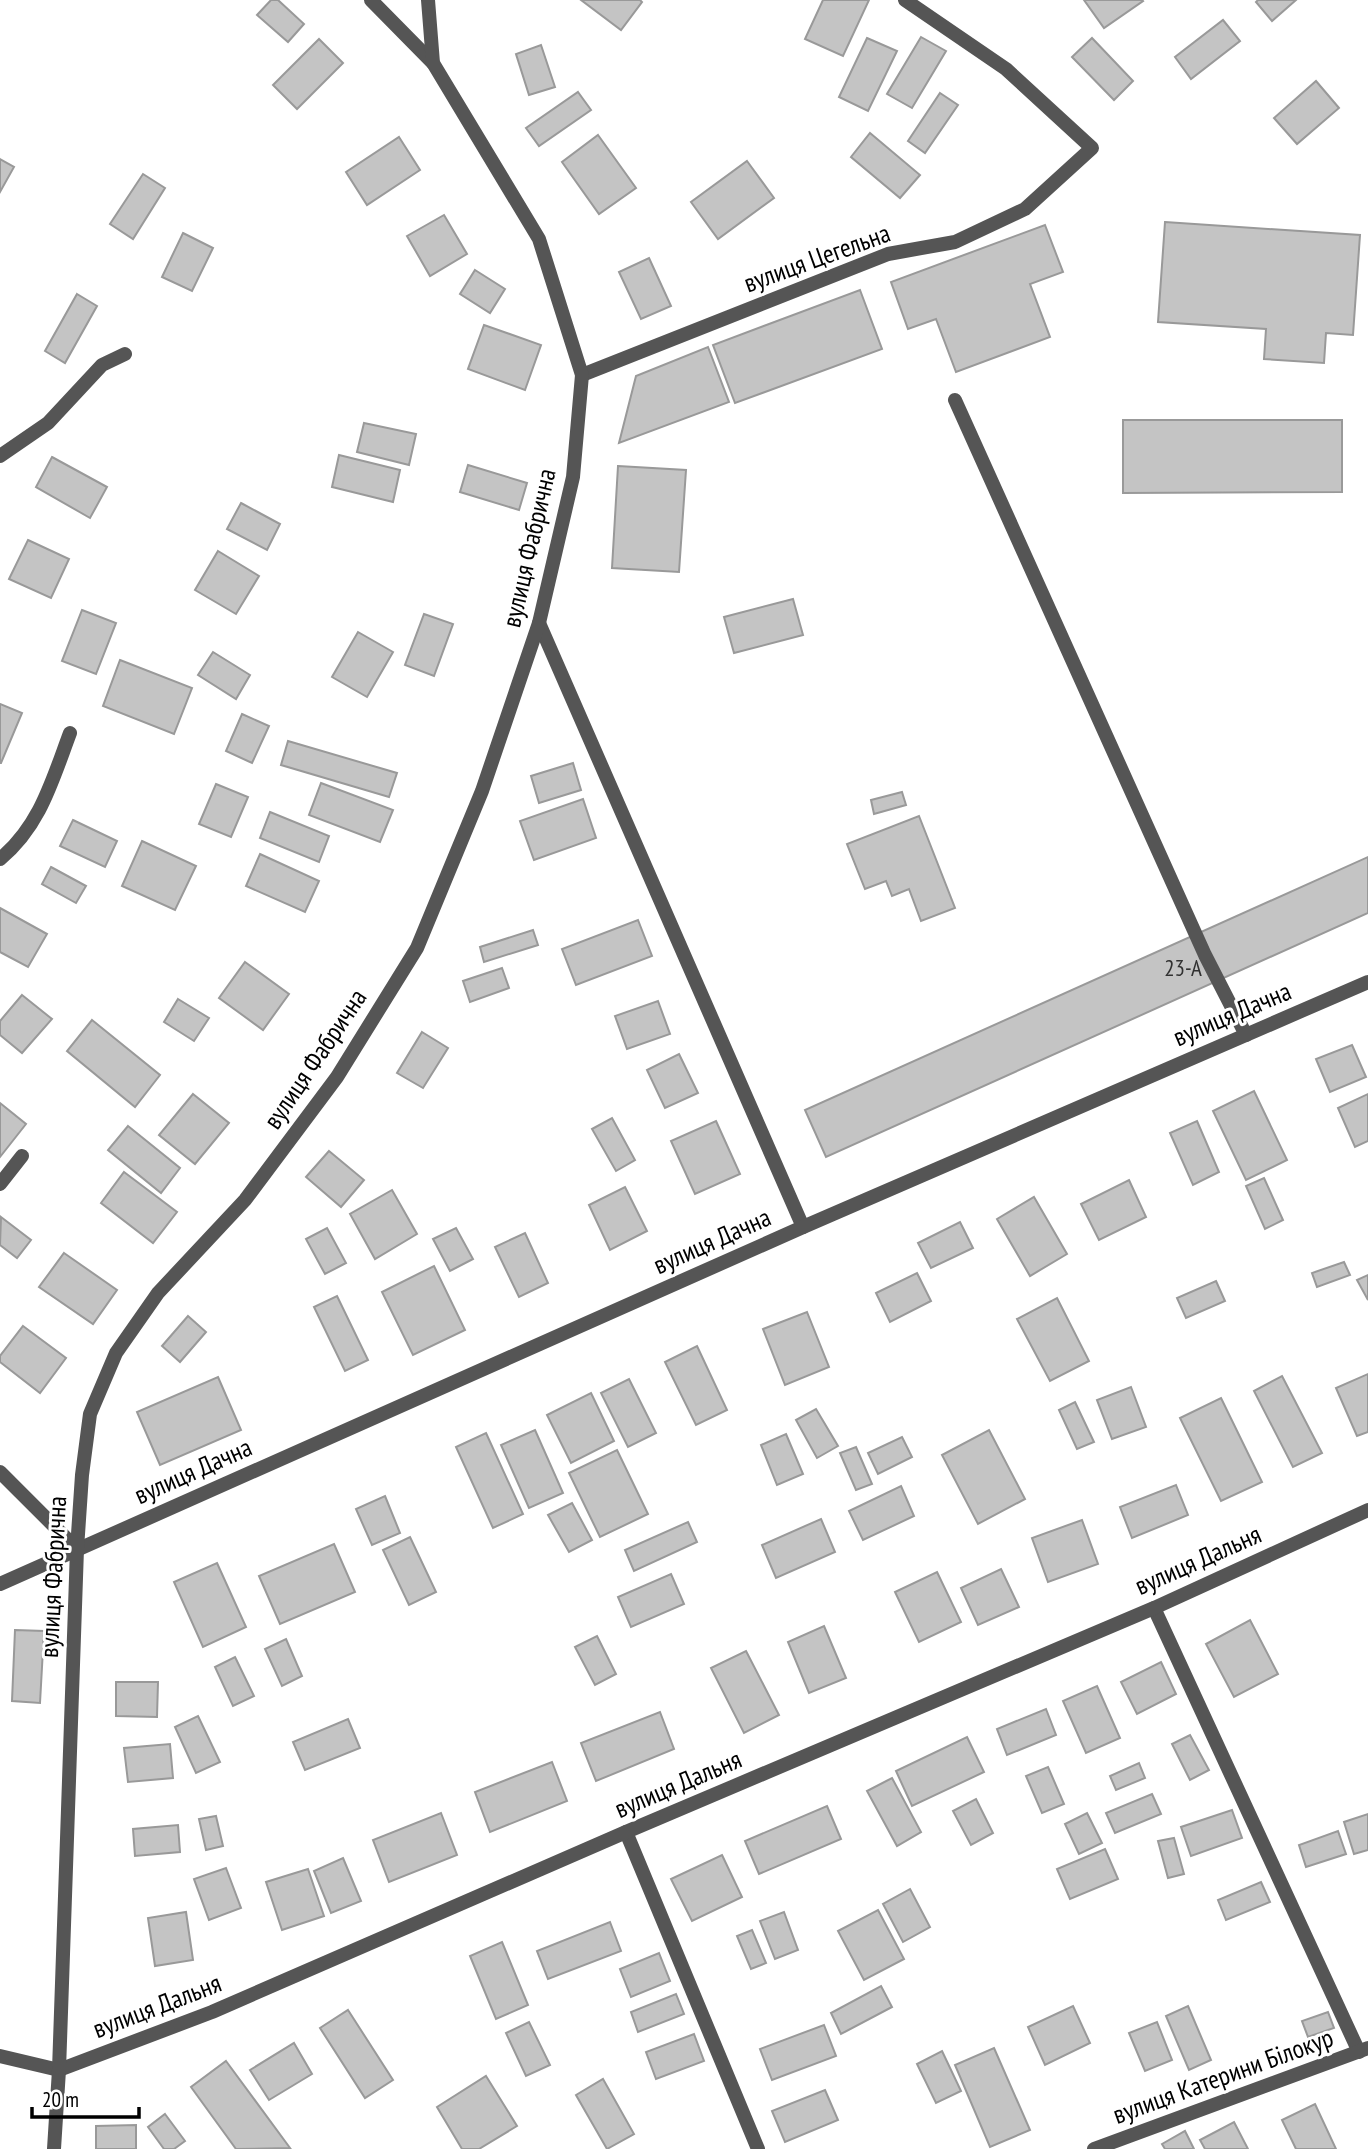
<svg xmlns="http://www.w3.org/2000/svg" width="1368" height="2149" font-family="'PT Sans Narrow',sans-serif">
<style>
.building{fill:#c4c4c4;stroke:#999;stroke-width:2}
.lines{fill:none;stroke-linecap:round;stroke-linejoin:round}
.lane{stroke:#555;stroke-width:14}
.street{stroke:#555;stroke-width:14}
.labels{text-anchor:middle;stroke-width:6;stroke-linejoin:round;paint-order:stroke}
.number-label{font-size:23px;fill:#313131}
.street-label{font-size:26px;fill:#000;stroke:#fff}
</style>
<rect width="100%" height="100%" fill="#fff"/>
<!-- building -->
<g class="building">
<polygon points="271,0 278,0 304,24 288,42 257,15"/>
<polygon points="581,0 640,0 642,2 621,30"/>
<polygon points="823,0 869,0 843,56 805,39"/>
<polygon points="1084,0 1142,0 1143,1 1104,28"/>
<polygon points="1258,0 1296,0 1272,21 1256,2"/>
<polygon points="1223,20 1240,41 1191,79 1175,57"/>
<polygon points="921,37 946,51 912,108 887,94"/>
<polygon points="867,38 897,51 868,111 839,97"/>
<polygon points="1092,38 1133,81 1114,100 1072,57"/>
<polygon points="319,39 343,63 297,109 273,85"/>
<polygon points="541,45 555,87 529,95 516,54"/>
<polygon points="1316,81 1339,108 1297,144 1274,118"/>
<polygon points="578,92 591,110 539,146 526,128"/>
<polygon points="940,93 958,105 925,153 908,141"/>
<polygon points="870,133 920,175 900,198 851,157"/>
<polygon points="598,135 636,188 599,214 562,162"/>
<polygon points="399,137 420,170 367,205 346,172"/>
<polygon points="0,159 14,167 0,192"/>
<polygon points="747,161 774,198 718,239 691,202"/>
<polygon points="143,174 165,188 133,239 110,224"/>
<polygon points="444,215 467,254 430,276 407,236"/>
<polygon points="1165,222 1360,235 1353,335 1326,333 1324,363 1264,359 1266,329 1158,322"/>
<polygon points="1045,225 1063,272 1030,284 1050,337 956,372 936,319 908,329 891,282"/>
<polygon points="183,233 213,248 192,291 162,277"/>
<polygon points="649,258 671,306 641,319 619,272"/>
<polygon points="475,270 505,289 490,313 460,294"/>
<polygon points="860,290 882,349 735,403 713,345"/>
<polygon points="77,294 97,306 65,363 45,351"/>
<polygon points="484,325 541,345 525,390 468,369"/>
<polygon points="708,347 729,402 619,443 636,376"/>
<polygon points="1123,420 1342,420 1342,492 1123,493"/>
<polygon points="364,423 416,434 409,465 357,452"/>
<polygon points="339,455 400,470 393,502 332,487"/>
<polygon points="52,457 107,487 90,518 36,487"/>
<polygon points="468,465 527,483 519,510 460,492"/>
<polygon points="618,466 686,470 679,572 612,568"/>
<polygon points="241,503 280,524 267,550 227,529"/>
<polygon points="28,540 69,559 51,598 9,579"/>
<polygon points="218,551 259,576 236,614 195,590"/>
<polygon points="793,599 803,635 734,653 724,617"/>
<polygon points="82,610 116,623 96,674 62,661"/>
<polygon points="424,614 453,624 434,676 405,665"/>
<polygon points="358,632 393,652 367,697 332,677"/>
<polygon points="213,652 250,675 236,699 198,675"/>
<polygon points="120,660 192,688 174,734 103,706"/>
<polygon points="0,704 22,713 1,763 0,763"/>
<polygon points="242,714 269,726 252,763 226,751"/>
<polygon points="288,741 397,773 389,797 281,765"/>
<polygon points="573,763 581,790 539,803 531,776"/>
<polygon points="321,783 393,810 380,842 309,815"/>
<polygon points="216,784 248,797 231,837 199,824"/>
<polygon points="902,792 906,805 874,814 871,800"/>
<polygon points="583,799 596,838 534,860 520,821"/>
<polygon points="270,812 329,836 319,862 260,838"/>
<polygon points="919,816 955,908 921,921 909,889 892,896 886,881 865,889 847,844"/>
<polygon points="73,820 117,841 105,867 60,846"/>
<polygon points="142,841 196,866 175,910 122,886"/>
<polygon points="260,854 319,881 305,912 246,886"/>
<polygon points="1368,857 1368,913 826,1157 805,1110"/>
<polygon points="51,867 86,886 76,903 42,884"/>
<polygon points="0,908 47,934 28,967 0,952"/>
<polygon points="638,920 652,956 576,985 562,949"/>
<polygon points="533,930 538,945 484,962 480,947"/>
<polygon points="245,962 289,994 263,1030 219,998"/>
<polygon points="502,968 509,988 470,1002 463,981"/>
<polygon points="22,995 52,1019 22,1053 0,1035 0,1021"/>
<polygon points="178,999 209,1018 194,1041 164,1022"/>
<polygon points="658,1001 670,1034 627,1049 615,1016"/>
<polygon points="92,1020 160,1075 135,1107 67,1051"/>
<polygon points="422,1032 448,1048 423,1088 397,1073"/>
<polygon points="1352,1045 1366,1077 1330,1092 1316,1059"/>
<polygon points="679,1054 698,1093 665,1108 647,1070"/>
<polygon points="1254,1091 1287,1160 1246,1180 1213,1111"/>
<polygon points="193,1094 229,1123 195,1164 159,1135"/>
<polygon points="1368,1094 1368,1141 1355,1147 1338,1108"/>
<polygon points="0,1103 26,1124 0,1157"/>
<polygon points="612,1118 635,1160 616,1171 592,1129"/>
<polygon points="716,1121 740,1174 695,1194 671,1141"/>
<polygon points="1197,1121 1219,1172 1193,1185 1170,1133"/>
<polygon points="128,1126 180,1168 161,1193 108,1150"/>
<polygon points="329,1151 364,1180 341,1207 306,1177"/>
<polygon points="124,1172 177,1212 153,1243 101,1203"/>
<polygon points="1264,1178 1283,1220 1265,1229 1246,1186"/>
<polygon points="1129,1180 1146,1217 1099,1240 1081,1204"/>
<polygon points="625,1187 647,1231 610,1250 589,1205"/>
<polygon points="392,1190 417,1234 375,1259 350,1214"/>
<polygon points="1034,1197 1067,1254 1030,1276 997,1219"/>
<polygon points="1,1217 31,1240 17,1258 0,1245"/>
<polygon points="960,1222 973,1248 931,1268 918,1243"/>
<polygon points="327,1228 346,1263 325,1274 306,1239"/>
<polygon points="456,1228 473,1259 450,1271 433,1239"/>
<polygon points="525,1233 548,1283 519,1297 495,1247"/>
<polygon points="64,1253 117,1290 93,1324 39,1287"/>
<polygon points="1344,1262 1350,1275 1317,1287 1312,1273"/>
<polygon points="434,1266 465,1330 413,1355 382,1292"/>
<polygon points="917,1273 931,1301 890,1322 876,1293"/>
<polygon points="1368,1275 1368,1300 1357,1280"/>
<polygon points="1216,1281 1225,1301 1186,1318 1177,1298"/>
<polygon points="337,1296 368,1360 345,1371 314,1307"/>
<polygon points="1057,1298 1089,1361 1050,1381 1017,1319"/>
<polygon points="807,1312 829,1367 785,1385 763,1329"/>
<polygon points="188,1316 206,1332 180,1362 162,1346"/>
<polygon points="23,1326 66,1358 40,1393 0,1362 0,1356"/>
<polygon points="697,1346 727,1410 696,1425 665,1362"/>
<polygon points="1368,1374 1368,1432 1357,1436 1336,1388"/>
<polygon points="1282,1376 1322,1453 1293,1467 1254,1391"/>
<polygon points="218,1377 241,1430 160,1465 137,1412"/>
<polygon points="629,1379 656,1433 628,1447 601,1393"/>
<polygon points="1131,1387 1146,1427 1112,1439 1097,1400"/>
<polygon points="591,1393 614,1441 571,1463 547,1415"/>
<polygon points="1221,1398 1262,1482 1221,1501 1180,1418"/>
<polygon points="1075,1402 1094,1442 1077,1449 1059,1410"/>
<polygon points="816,1409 838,1446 817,1458 796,1420"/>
<polygon points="535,1430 563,1493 529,1508 501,1445"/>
<polygon points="989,1430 1025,1499 978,1524 942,1455"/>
<polygon points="486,1433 523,1514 493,1528 456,1447"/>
<polygon points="786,1434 803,1474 777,1485 761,1445"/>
<polygon points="902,1437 912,1457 878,1474 868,1453"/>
<polygon points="856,1447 872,1484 856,1490 840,1453"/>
<polygon points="617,1450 648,1514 600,1537 569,1473"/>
<polygon points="1176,1485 1188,1515 1132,1538 1120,1507"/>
<polygon points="901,1486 914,1516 863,1540 849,1511"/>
<polygon points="385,1496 400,1533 372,1545 356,1509"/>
<polygon points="572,1503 592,1540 569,1552 548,1515"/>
<polygon points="821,1519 835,1552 776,1578 762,1545"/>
<polygon points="1082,1520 1098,1564 1048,1582 1032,1538"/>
<polygon points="688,1522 697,1542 634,1571 625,1550"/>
<polygon points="410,1537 436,1592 409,1605 383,1550"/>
<polygon points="334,1544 355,1592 280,1624 259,1576"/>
<polygon points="217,1563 246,1627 203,1647 174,1582"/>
<polygon points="1001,1569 1019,1607 978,1625 961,1588"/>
<polygon points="937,1572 961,1622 919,1642 895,1592"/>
<polygon points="671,1574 684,1604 631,1627 618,1597"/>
<polygon points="1250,1620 1278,1674 1234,1697 1206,1644"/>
<polygon points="824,1626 846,1678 809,1693 788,1642"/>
<polygon points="15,1630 44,1631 40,1703 12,1701"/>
<polygon points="597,1636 616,1674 595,1685 575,1647"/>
<polygon points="286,1639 302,1676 282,1686 265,1649"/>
<polygon points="746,1651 779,1715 744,1733 711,1668"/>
<polygon points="235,1657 254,1696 233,1706 215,1667"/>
<polygon points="1161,1662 1176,1694 1137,1714 1121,1682"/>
<polygon points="116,1682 158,1682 157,1717 116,1716"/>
<polygon points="1097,1686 1120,1738 1086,1753 1063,1701"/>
<polygon points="1046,1709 1056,1735 1007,1755 997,1729"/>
<polygon points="660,1712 674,1749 596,1781 581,1743"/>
<polygon points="198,1716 220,1762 196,1773 175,1727"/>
<polygon points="348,1719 360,1748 305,1770 293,1742"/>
<polygon points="1190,1735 1209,1770 1190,1780 1172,1744"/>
<polygon points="967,1737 984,1772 912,1806 896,1771"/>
<polygon points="170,1744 173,1778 128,1782 124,1748"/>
<polygon points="552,1762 567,1801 490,1832 475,1792"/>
<polygon points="1139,1763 1145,1778 1116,1790 1110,1776"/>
<polygon points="1048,1767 1064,1804 1042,1813 1026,1776"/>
<polygon points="892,1778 921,1832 897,1846 867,1791"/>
<polygon points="1152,1794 1161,1814 1115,1833 1106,1813"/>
<polygon points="976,1799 993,1833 971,1845 953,1811"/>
<polygon points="827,1806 841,1839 759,1874 745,1841"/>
<polygon points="1232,1810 1242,1838 1191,1856 1181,1827"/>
<polygon points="441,1813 457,1855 389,1882 373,1840"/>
<polygon points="1087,1813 1102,1843 1079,1854 1065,1824"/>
<polygon points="1368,1814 1368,1850 1354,1854 1344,1822"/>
<polygon points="216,1816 223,1846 206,1850 199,1819"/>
<polygon points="178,1825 180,1852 135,1856 133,1829"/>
<polygon points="1338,1831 1346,1854 1306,1867 1299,1845"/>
<polygon points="1174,1838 1184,1874 1168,1878 1158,1841"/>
<polygon points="1105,1849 1118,1879 1070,1899 1057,1869"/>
<polygon points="722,1855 742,1897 692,1921 671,1879"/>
<polygon points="343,1858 361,1901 331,1913 314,1871"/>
<polygon points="226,1868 241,1908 209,1920 194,1879"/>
<polygon points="308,1869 324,1916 282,1930 266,1882"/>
<polygon points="1261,1882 1270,1902 1226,1920 1218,1900"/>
<polygon points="910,1889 930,1927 903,1942 883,1904"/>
<polygon points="878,1910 904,1959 864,1980 838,1931"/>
<polygon points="186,1912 193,1960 155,1966 148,1918"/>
<polygon points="784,1912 798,1950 775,1959 760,1921"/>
<polygon points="610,1922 621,1951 548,1979 537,1951"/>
<polygon points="752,1930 766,1963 751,1969 737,1936"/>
<polygon points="502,1942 528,2005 496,2019 470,1956"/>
<polygon points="659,1953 670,1981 631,1997 620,1969"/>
<polygon points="881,1986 892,2007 841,2034 831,2013"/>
<polygon points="676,1994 684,2014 638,2032 631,2012"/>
<polygon points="1073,2006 1090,2043 1045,2065 1028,2027"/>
<polygon points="1188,2006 1211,2060 1189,2070 1166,2016"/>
<polygon points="348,2010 393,2080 365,2098 320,2028"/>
<polygon points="1328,2012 1334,2028 1308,2037 1302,2021"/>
<polygon points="529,2022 550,2065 526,2076 506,2033"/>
<polygon points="1157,2022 1172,2060 1145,2071 1129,2033"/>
<polygon points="824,2025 836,2056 772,2080 760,2049"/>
<polygon points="694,2034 704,2061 656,2079 646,2052"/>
<polygon points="294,2043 312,2074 269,2100 250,2070"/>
<polygon points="994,2048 1030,2130 990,2147 955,2065"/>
<polygon points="942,2051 961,2091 936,2103 917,2064"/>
<polygon points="226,2061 290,2148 236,2149 191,2087"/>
<polygon points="486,2076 517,2126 479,2149 462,2149 437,2107"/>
<polygon points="603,2079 634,2134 607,2149 576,2095"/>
<polygon points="825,2090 838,2120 785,2142 772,2111"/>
<polygon points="1315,2104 1336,2149 1296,2149 1282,2120"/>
<polygon points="165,2114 185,2141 174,2149 164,2149 148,2127"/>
<polygon points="1234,2122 1248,2149 1205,2149 1200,2140"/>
<polygon points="136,2125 136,2149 96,2149 96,2126"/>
<polygon points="1185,2131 1194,2149 1165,2149 1162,2144"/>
</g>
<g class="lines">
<!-- lane -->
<g class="lane">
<polyline points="955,400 1205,955 1246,1035"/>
<polyline points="539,623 803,1227"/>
<polyline points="0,1184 22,1156"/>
<polyline points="1154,1608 1359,2052"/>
</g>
<!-- street -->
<g class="street">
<polyline points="371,0 433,63"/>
<polyline points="582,375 888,254 955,242 1025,209 1092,148 1006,69 905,0"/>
<polyline points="0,456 48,423 102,365 125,354"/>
<path d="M0,859C40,826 52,781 70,733"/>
<polyline points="0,1472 77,1549"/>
<polyline points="0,1584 803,1227 1368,982"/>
<polyline points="626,1832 758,2149"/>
<polyline points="0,2056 59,2070 212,2012 626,1832 1154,1608 1368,1510"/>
<polyline points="54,2149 59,2070 77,1549 82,1475 90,1414 116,1353 158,1293 245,1200 337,1077 417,948 482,791 539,623 573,477 582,375 539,239 433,63 428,0"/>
<polyline points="1094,2149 1368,2048"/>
</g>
</g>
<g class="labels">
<!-- number labels -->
<g class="number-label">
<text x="1183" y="976">23-А</text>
</g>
<!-- street labels -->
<g class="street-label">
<text transform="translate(817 258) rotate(-20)" y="9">вулиця Цегельна</text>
<text transform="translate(529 548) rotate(-77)" y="9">вулиця Фабрична</text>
<text transform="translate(1232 1014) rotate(-23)" y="9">вулиця Дачна</text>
<text transform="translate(315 1059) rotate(-56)" y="9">вулиця Фабрична</text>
<text transform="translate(712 1241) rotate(-24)" y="9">вулиця Дачна</text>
<text transform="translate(193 1471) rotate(-24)" y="9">вулиця Дачна</text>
<text transform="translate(1198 1560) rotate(-24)" y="9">вулиця Дальня</text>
<text transform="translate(53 1577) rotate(-87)" y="9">вулиця Фабрична</text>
<text transform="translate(678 1784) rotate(-23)" y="9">вулиця Дальня</text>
<text transform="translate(157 2006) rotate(-21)" y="9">вулиця Дальня</text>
<text transform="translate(1223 2076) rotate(-20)" y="9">вулиця Катерини Білокур</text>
</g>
</g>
<!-- scale -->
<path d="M32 2107v10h107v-10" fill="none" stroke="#000000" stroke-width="3.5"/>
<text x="42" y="2107" font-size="21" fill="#000000" stroke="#ffffff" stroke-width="5" paint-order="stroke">20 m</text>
</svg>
